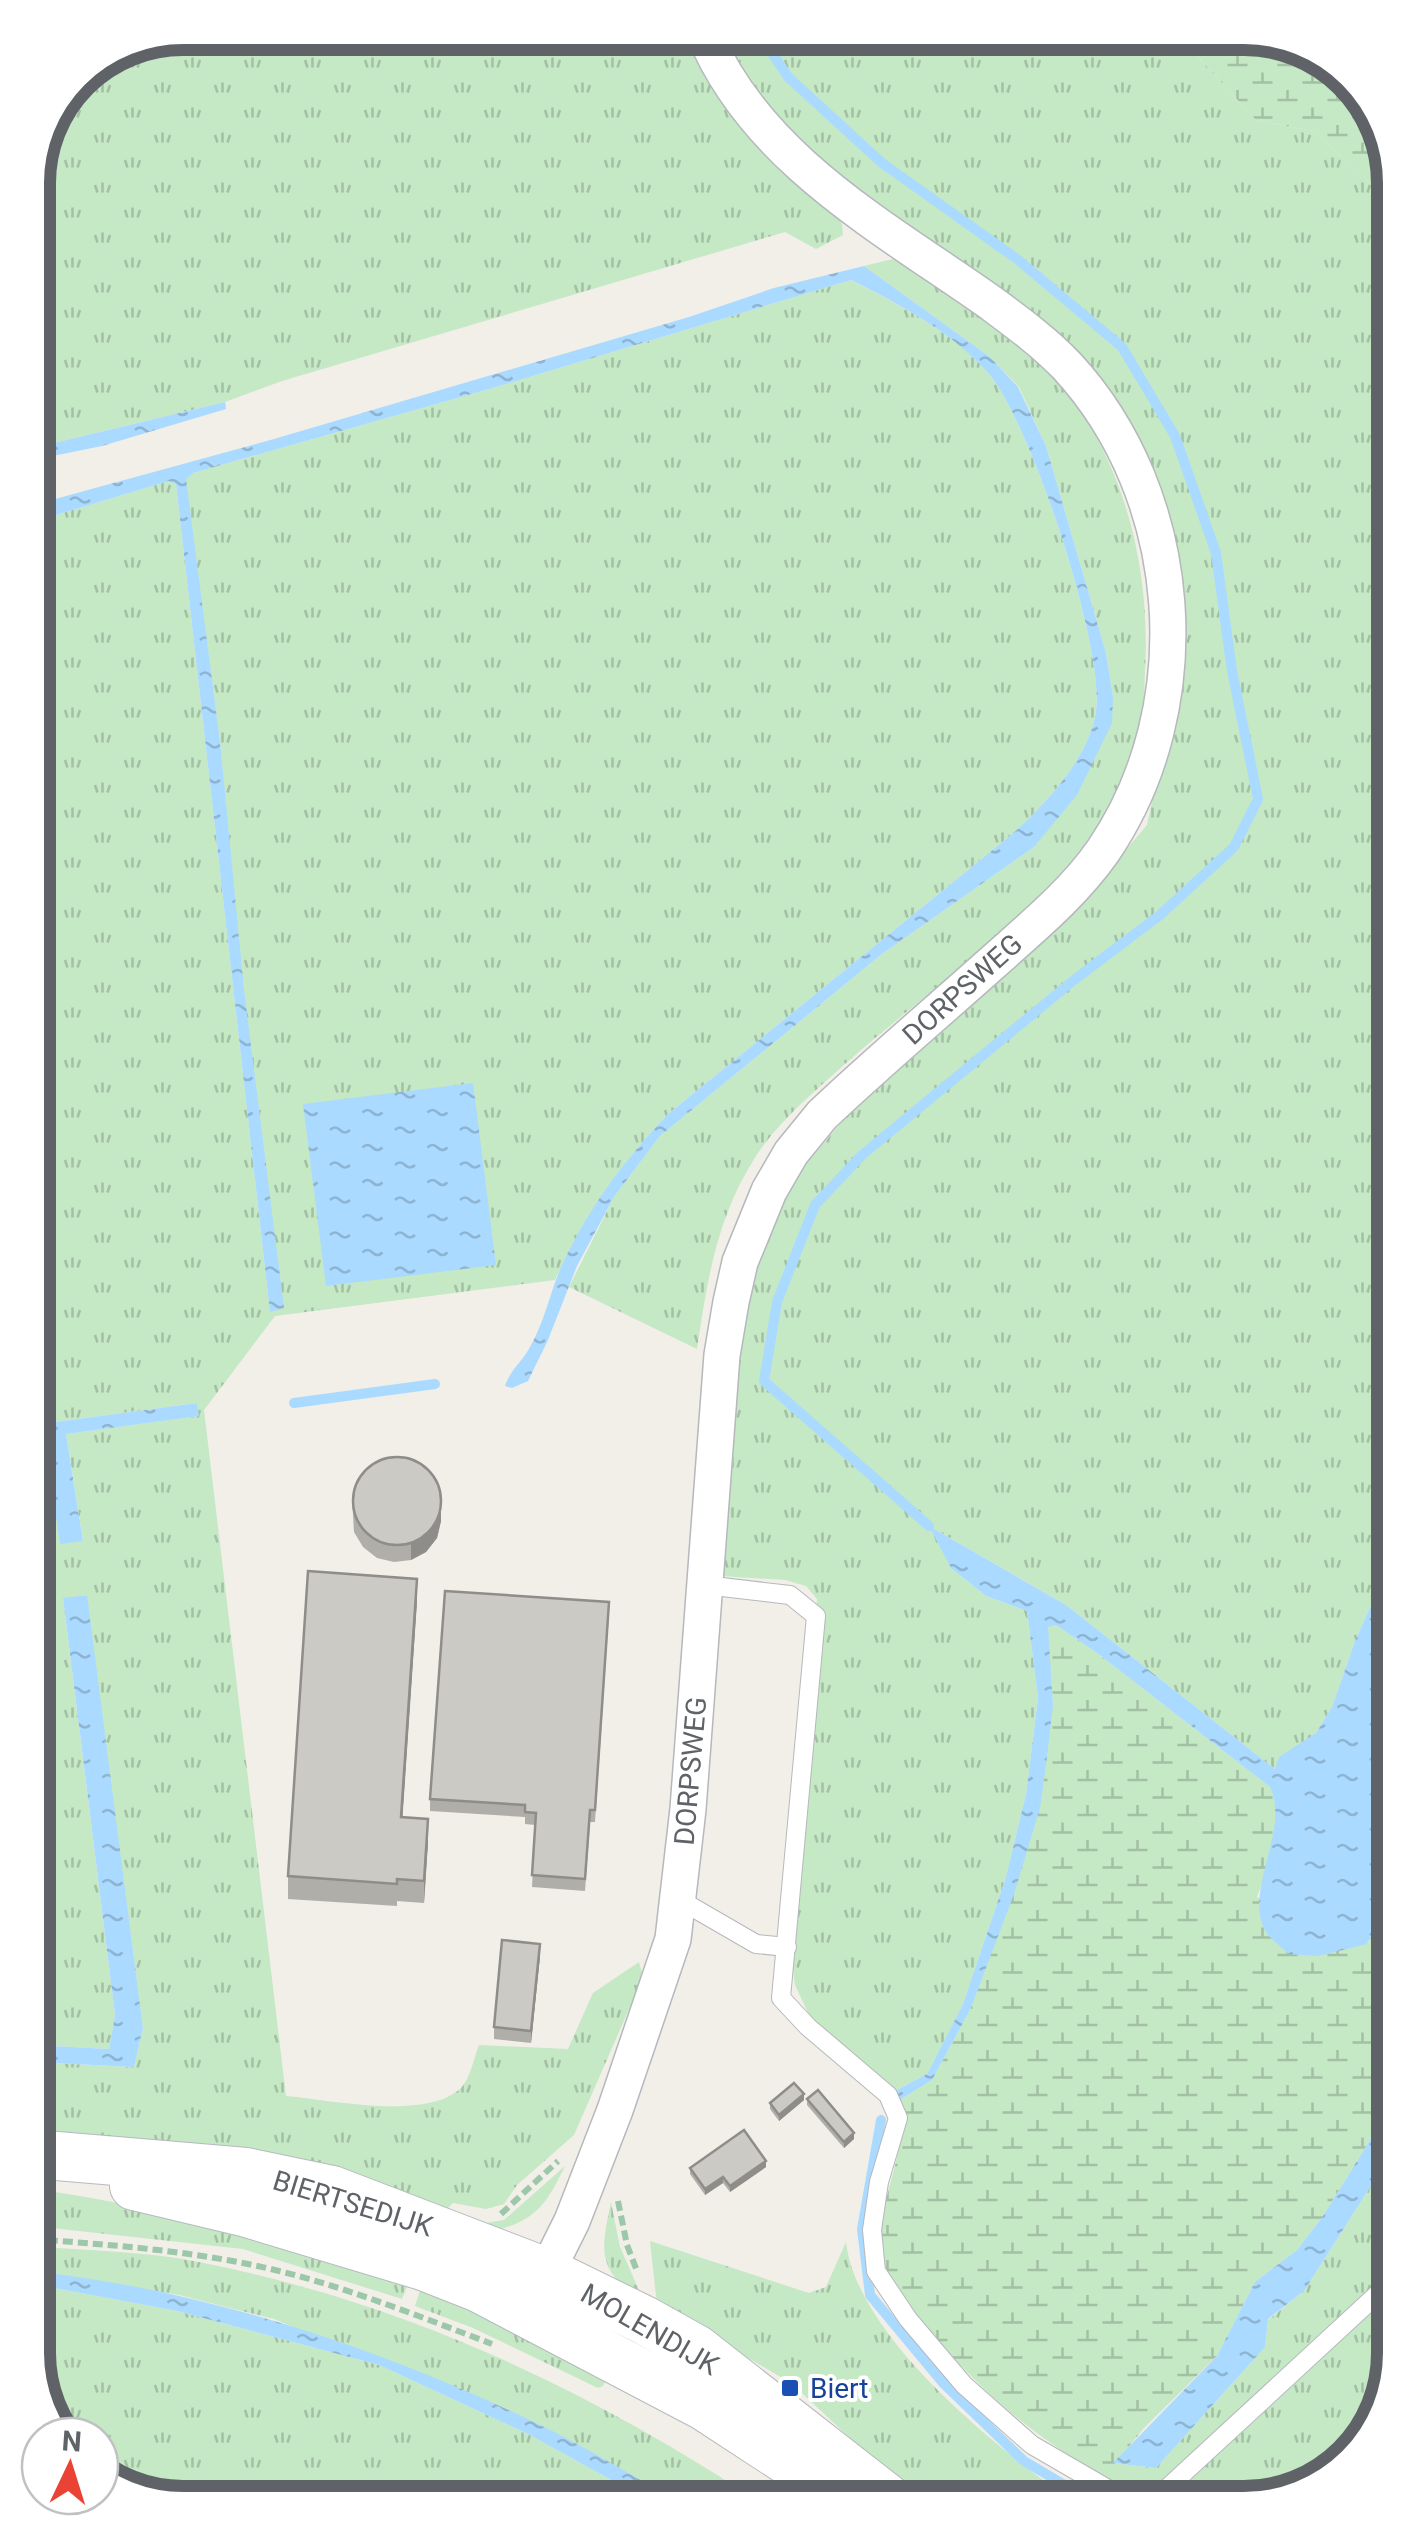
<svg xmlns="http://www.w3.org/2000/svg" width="1427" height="2536" font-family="Roboto,sans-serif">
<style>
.grass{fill:url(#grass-tufts)}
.forest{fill:url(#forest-crowns)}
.wetland{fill:url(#wetland-marsh)}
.water{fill:url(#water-ripples)}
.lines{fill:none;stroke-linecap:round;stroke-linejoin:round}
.stream{stroke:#aadaff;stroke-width:10}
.service-casing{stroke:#b5b8bc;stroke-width:20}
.minor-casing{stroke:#b5b8bc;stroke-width:38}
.secondary-casing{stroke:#b6babf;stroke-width:50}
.path{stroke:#9cc7a9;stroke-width:6;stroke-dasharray:10 5;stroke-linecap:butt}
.service{stroke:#fff;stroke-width:18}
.minor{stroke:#fff;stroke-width:35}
.secondary{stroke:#fff;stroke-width:48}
.wall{fill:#afaea9}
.shaded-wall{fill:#8f8d8a}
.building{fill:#cccac5;stroke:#8f8d8a;stroke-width:2.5}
.transit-dot{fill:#1a4fb4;stroke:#fff;stroke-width:4}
.labels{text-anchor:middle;stroke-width:8;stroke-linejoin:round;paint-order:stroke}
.street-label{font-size:28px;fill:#5f6368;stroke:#fff}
.transit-label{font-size:28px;fill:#164399;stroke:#fff;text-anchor:start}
.rim{fill:none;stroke:#5f6368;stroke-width:12}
</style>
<defs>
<pattern id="grass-tufts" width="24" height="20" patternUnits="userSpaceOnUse" patternTransform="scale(2.5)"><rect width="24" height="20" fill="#c5e8c5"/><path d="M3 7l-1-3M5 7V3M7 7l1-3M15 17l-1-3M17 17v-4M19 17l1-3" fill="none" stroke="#a3c0a4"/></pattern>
<pattern id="forest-crowns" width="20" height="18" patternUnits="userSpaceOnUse" patternTransform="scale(2.5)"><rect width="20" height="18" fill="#c5e8c5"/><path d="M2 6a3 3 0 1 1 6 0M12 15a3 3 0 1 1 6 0" fill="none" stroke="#a3c0a4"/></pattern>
<pattern id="wetland-marsh" width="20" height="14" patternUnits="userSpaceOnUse" patternTransform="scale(2.5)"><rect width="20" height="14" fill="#c5e8c5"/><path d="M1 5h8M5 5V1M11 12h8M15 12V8" fill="none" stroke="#a3c0a4"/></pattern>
<pattern id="water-ripples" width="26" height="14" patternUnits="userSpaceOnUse" patternTransform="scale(2.5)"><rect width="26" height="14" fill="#aadaff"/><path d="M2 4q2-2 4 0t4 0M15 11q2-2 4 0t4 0" fill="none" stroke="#8eb4d2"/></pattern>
</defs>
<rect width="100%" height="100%" fill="#f1efe8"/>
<!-- grass -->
<g class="grass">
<polygon points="183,33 689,33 842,224 843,235 816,249 785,232 282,381 225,402 33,448 33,173 77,76"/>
<polygon points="723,33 1176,33 1256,120 1314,131 1394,205 1394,1554 1355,1641 1332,1707 1316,1733 1275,1769 1066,1605 931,1527 951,1568 986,1596 1027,1611 1038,1698 1026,1794 1006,1877 963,2004 927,2074 893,2092 810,2017 795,1985 791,1955 794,1902 817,1599 806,1586 785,1580 721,1576 734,1391 751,1265 786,1188 846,1117 1073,912 1147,825 1161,760 1177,714 1181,640 1143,462 948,256 826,163 796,137 752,86"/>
<path d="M897,258C947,293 1006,325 1048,370C1123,450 1151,565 1145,671C1144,699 1143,727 1135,753C1119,800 1088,844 1054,880C991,948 914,1003 845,1064C814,1092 779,1121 756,1156C717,1216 707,1281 697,1349L569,1287L614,1197L660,1136L882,954L1034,847L1113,697L1106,653L1046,446L1019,387L990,357L864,266Z"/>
<path d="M851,280C899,305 954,332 989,374C1031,424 1105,648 1096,711C1090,757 1044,806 1011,835L668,1114C620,1164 584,1217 555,1280L275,1316L204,1410L286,2096C331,2100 426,2121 461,2088C470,2079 474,2058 479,2045L568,2049L593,1993L639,1962L643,1977L574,2135L517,2185L504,2204L486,2209L453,2203L439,2217L33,2135V2062L134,2067L143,2028L86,1595L63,1599L115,2015L109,2049L33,2045V1439L44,1437L60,1543L83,1540L66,1434L198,1416L197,1403L33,1425V522L169,481L176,484L270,1312L220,741L185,479L193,473L503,385Z"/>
<polygon points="1394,2158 1394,2354 1369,2436 1310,2488 1244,2503 1137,2503 1104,2477 1113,2463 1156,2468 1265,2347 1268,2320 1304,2291 1376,2178"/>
<path d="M565,2166C546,2205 536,2220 494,2231L479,2224L504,2220Z"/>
<path d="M33,2189C163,2206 284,2244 410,2279L402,2299L243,2249L33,2226Z"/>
<path d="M611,2202L620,2247L646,2306C599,2270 599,2258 611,2202Z"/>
<path d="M650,2241L809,2293L826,2287L846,2242C857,2338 1000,2451 1075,2503H930L863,2450L791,2383L657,2305Z"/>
<path d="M33,2246C87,2251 145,2251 199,2262C406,2303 586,2388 761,2503H681L590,2452L274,2319L179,2295L33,2271Z"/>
<path d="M33,2284L177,2311L379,2365L528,2434L653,2503H173L100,2479V2436H62C28,2397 33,2334 33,2284Z"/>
<polygon points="422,2285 611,2369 603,2386 598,2388 473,2328 415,2306"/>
</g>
<!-- forest -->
<path class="forest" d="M1176,33H1255L1277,40C1243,58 1207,54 1176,33Z"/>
<!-- wetland -->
<g class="wetland">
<polygon points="1178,35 1220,52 1239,52 1277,40 1328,58 1379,117 1394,183 1394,205 1314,131 1256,120"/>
<path d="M1056,1625L1097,1653L1270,1787C1285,1817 1268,1867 1257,1897L1367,1944L1387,1906L1394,1905V2110L1383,2119L1323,2216L1297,2250L1255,2282L1217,2356L1144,2428L1104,2477C1029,2433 973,2386 919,2317C900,2293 878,2269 880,2236C882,2194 911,2139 898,2101L932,2080L970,2010L1053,1705L1047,1627Z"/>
</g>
<!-- water -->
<g class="water">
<path d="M864,266L990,357L1018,387L1046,446L1106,653L1113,697L1112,723L1077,795L1034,847L882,954L660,1136L614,1197L577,1266L548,1340L528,1381L512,1388L505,1386C511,1369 522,1362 530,1347C544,1323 550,1293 561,1267C588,1209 624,1160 668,1114L1011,835C1044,806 1090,757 1096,711C1105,647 1031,424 989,374C954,333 899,304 851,280L503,385L193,473L186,479L220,741L244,990L284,1308L270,1312L176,484L169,481L33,522V505L274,439L689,317L774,288Z"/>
<polygon points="225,402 226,409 102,446 33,460 33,448"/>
<polygon points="473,1083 496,1265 326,1286 303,1104"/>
<polygon points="197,1403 199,1416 66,1434 83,1541 60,1544 44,1438 33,1439 33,1425"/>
<path d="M929,1526L1066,1605L1275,1769L1279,1757L1316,1733L1332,1707L1355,1641L1394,1554V1905L1386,1907L1367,1944L1318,1956L1288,1954C1282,1947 1271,1940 1266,1932C1242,1891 1291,1831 1270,1787L1097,1653L1056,1625L1048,1627L1053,1705L1046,1765L1040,1808L1014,1894L970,2010L932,2080L898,2101L893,2092L927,2074L963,2004L1006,1877L1026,1794L1038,1698L1027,1611L986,1596L951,1568Z"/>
<polygon points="87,1595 143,2028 134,2067 33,2062 33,2045 109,2049 115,2015 63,1598"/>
<polygon points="1394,2110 1394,2158 1376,2178 1304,2291 1268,2319 1265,2347 1156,2468 1113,2463 1217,2356 1255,2282 1297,2250 1323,2216 1383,2119"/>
<path d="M33,2271C208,2291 375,2346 534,2422C585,2446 632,2476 681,2503H653L528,2434L379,2365L177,2311L33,2284Z"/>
</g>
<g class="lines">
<!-- stream -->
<g class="stream">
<polyline points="759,33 788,77 882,163 1017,259 1122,347 1175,436 1216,553 1232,671 1258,799 1234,847 1160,915 1074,980 862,1155 815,1205 777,1302 764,1381 929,1526"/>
<polyline points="294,1403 435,1384"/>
<polyline points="881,2120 862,2229 870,2295 944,2384 1024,2461 1095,2503"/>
</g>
<!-- service casing -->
<g class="service-casing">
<g id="service">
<polyline points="705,1585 790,1595 816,1616 781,1998 808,2027 888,2095 898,2118 879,2182 872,2230 876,2271 908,2319 964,2385 1032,2445 1132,2503"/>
<polyline points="680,1900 756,1944 787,1947"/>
<polyline points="1151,2503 1383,2289"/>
</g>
</g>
<!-- minor casing -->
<g class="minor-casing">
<path id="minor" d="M536,2293L572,2221L615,2110L673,1939L688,1809L722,1355L731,1302L740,1262L769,1191L791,1153L822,1115C877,1063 935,1014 991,964C1031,928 1072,895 1103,851C1202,706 1186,495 1067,366C1044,342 1018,323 991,303C885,228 756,159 704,33"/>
</g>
<!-- secondary casing -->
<g class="secondary-casing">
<g id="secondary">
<polyline points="33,2154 246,2172 332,2190 546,2272 644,2320 696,2349 893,2503"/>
<polyline points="134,2186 247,2213 423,2266 479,2288 704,2406 837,2493"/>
</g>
</g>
<!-- path -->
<g class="path">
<polyline points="618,2201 627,2245 637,2271"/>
<polyline points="501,2214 558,2161"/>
<path d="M33,2239C113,2245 196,2251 275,2270C349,2288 421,2317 492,2344"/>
</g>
<!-- service -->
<use href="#service" class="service"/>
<!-- minor -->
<use href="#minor" class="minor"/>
<!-- secondary -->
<use href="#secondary" class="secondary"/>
</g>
<!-- wall -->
<g class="wall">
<polygon points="352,1497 441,1521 437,1538 426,1552 411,1560 394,1562 377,1558 363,1547 354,1532"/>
<polygon points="417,1601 402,1817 428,1842 424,1903 397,1901 397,1906 288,1899 288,1876"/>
<polygon points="609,1614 595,1822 590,1822 585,1891 532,1887 535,1825 525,1824 525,1817 430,1811 430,1799"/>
<polygon points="540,1956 531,2043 494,2039 494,2027"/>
<polygon points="807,2099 854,2139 844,2148 807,2105"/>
<polygon points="804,2100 779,2121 770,2109 770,2103"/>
<polygon points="766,2167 730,2192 723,2183 705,2195 690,2174 690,2168"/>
</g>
<!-- shaded-wall -->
<g class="shaded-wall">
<polygon points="441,1504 441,1521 437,1538 426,1552 411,1560 411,1543"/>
<polygon points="417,1579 417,1601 401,1840 401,1817"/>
<polygon points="428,1819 428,1842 424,1903 424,1881"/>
<polygon points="540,1944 540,1956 531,2043 531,2031"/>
<polygon points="804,2094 804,2100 779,2121 779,2115"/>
<polygon points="854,2133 854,2139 844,2148 844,2142"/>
<polygon points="766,2161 766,2167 730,2192 730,2186"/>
<polygon points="723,2177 723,2183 705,2195 705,2189"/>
</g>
<!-- building -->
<g class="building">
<circle cx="397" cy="1501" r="44"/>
<polygon points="308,1571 417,1579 401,1817 428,1819 424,1881 397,1879 397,1884 288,1876"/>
<polygon points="445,1591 609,1602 595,1810 590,1810 585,1879 532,1875 536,1813 525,1812 525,1805 430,1799"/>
<polygon points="502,1940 540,1944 531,2031 494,2027"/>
<polygon points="794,2083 804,2094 779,2115 770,2103"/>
<polygon points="818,2090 854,2133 844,2142 807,2099"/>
<polygon points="744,2130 766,2161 730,2186 723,2177 705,2189 690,2168"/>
</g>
<!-- markers -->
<rect class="transit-dot" x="780" y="2378" width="20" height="20" rx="5"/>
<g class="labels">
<!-- street labels -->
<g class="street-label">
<text transform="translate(962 989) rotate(-42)" y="10">DORPSWEG</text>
<text transform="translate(690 1771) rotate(-85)" y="10">DORPSWEG</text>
<text transform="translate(353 2203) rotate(17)" y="10">BIERTSEDIJK</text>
<text transform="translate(650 2329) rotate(30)" y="10">MOLENDIJK</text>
</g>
<!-- transit labels -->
<g class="transit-label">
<text x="810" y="2398">Biert</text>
</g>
</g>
<!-- crop -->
<path d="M0 0H1427V2536H0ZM183 50H1244A133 133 0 0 1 1377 183V2353A133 133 0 0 1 1244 2486H183A133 133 0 0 1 50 2353V183A133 133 0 0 1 183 50Z" fill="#fff" fill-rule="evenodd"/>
<path class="rim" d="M183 50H1244A133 133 0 0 1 1377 183V2353A133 133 0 0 1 1244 2486H183A133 133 0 0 1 50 2353V183A133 133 0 0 1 183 50Z"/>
<!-- north arrow -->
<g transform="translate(70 2466) rotate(4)"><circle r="48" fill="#ffffff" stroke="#bfc1c3" stroke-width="2.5"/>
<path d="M0-8L18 38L0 25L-18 38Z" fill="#ea4335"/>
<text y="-15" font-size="28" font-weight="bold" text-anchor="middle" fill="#5f6368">N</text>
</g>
</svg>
